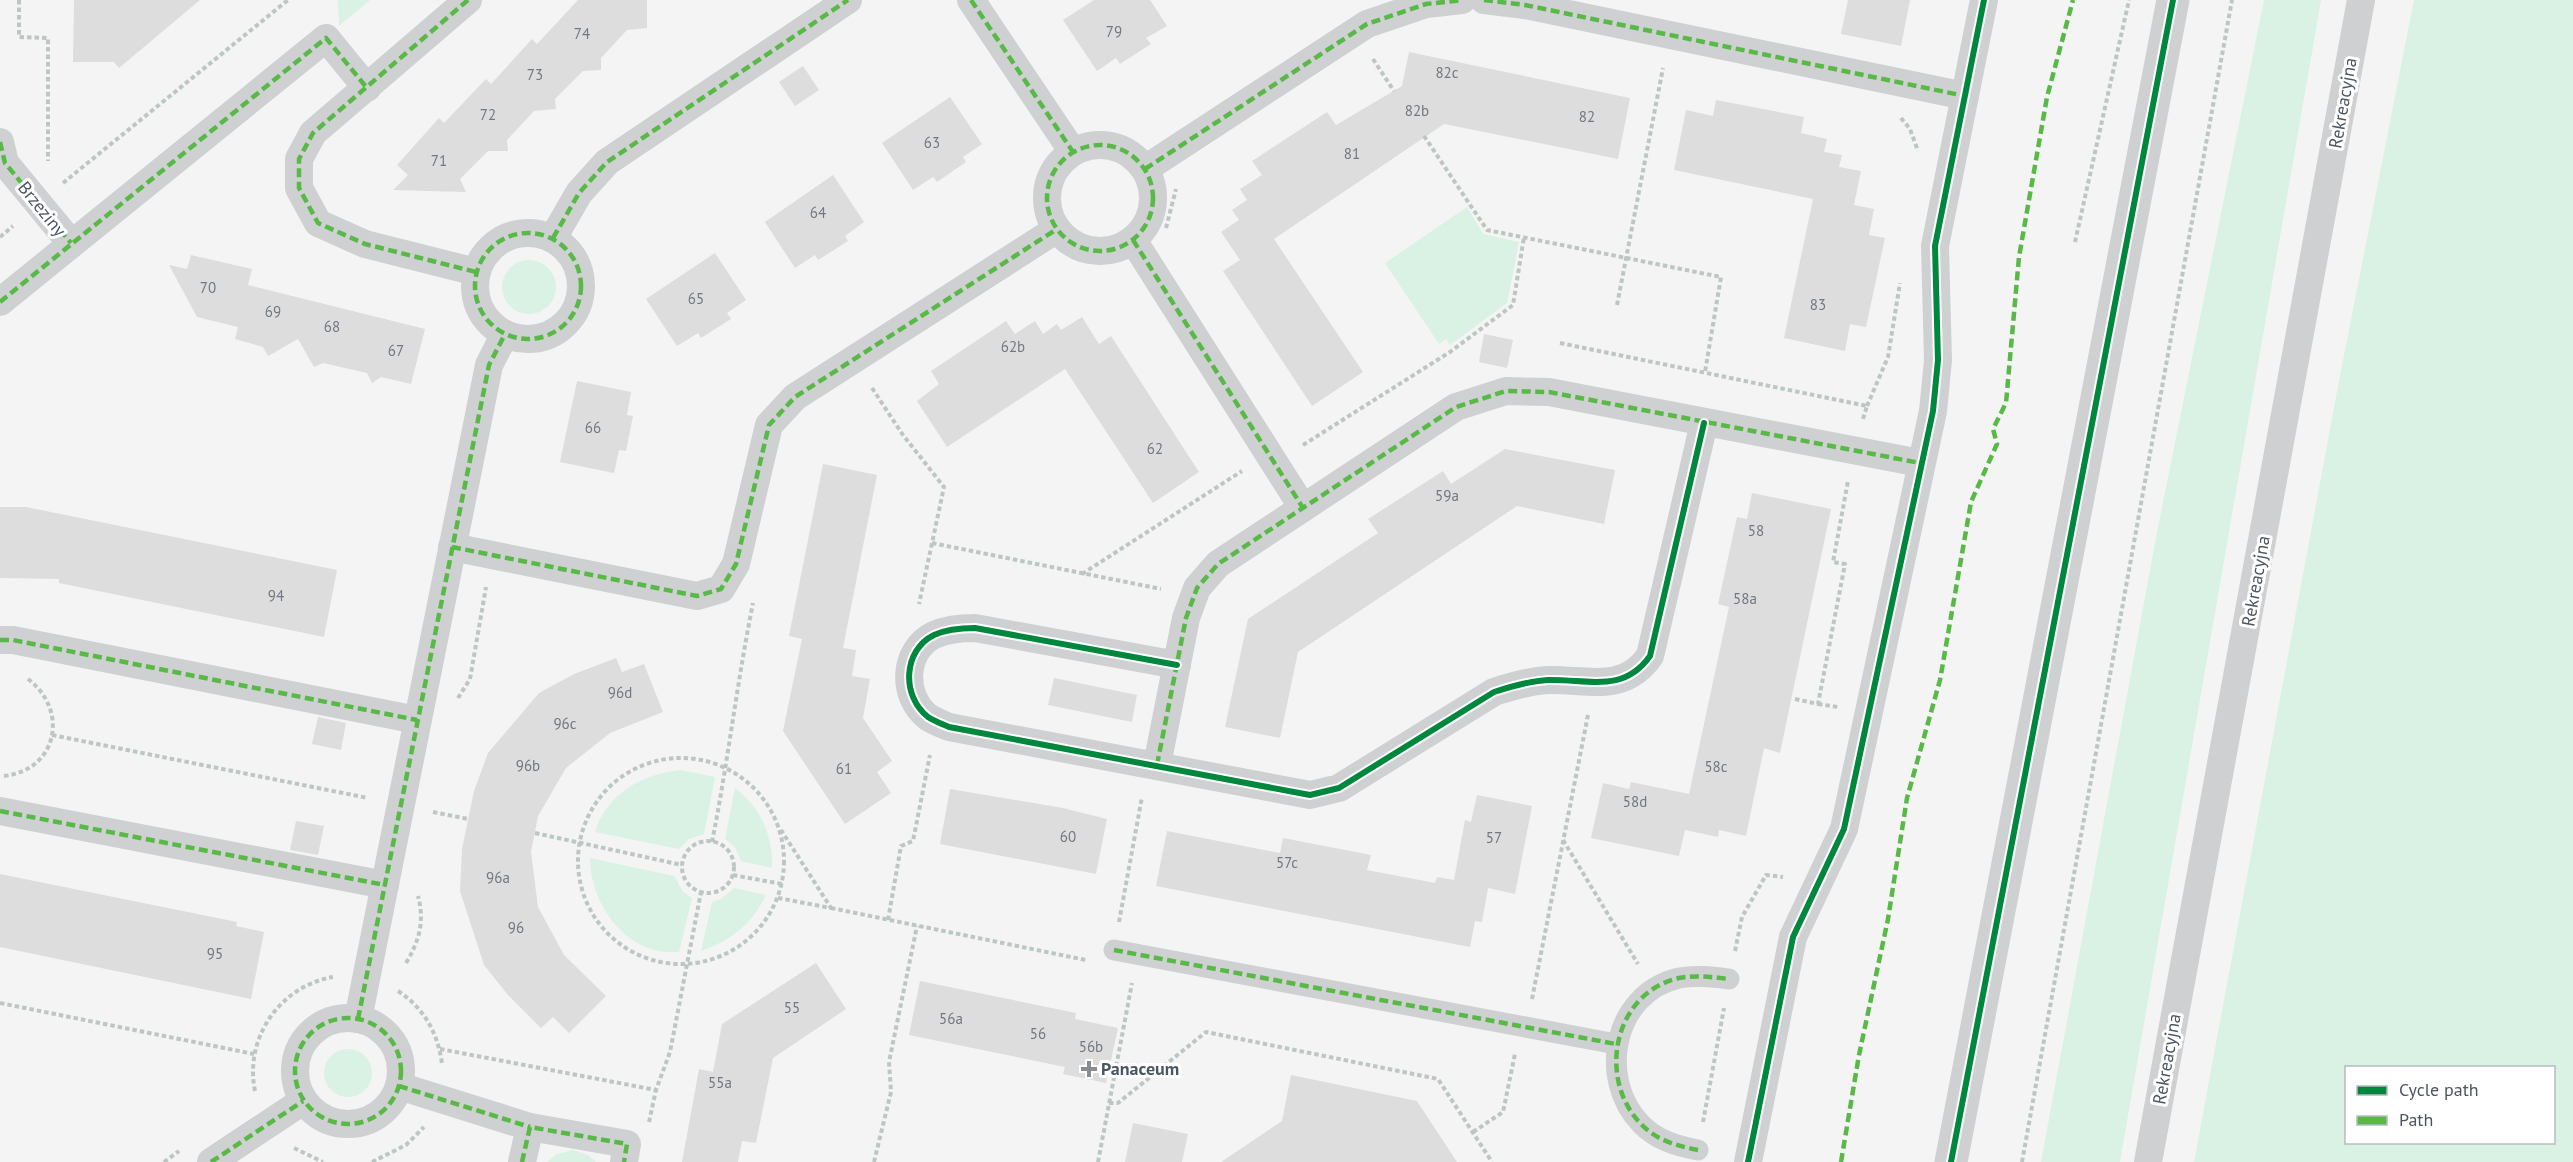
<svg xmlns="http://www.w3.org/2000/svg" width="2573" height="1162" font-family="'PT Sans',sans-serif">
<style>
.green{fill:#d9f2e3;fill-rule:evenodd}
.building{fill:#ddddde}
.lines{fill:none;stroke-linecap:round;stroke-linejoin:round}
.path{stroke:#bcc7c4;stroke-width:4;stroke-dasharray:4.5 3;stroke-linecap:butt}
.pedestrian{stroke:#ced0d2;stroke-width:21}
.minor{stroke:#ced0d2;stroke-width:28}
.tertiary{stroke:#ced0d2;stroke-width:33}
.quiet{stroke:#58b947;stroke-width:4.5;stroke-dasharray:9 4.5;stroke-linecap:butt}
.cycleway-casing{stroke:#fff;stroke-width:10}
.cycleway{stroke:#00873e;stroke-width:6}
.poi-dot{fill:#868d94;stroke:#fff;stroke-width:2}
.labels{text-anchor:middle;stroke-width:6;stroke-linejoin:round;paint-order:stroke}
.number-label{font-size:15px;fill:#707881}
.street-label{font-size:18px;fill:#4a5661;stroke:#fff}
.poi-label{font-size:18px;font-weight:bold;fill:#4a5661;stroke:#fff;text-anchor:start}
</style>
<rect width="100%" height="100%" fill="#f4f4f4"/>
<!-- green -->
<g class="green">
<polygon points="338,0 370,0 339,26"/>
<polygon points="2264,0 2321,0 2120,1162 2041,1162 2157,532"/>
<path d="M2414,0H2573V1162H2194L2338,386ZM2346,1068H2554V1142H2346Z"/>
<polygon points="1467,207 1483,234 1519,242 1507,303 1450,345 1446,339 1439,344 1385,263"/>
<circle cx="529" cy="287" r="27"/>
<path d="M680,770L715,777L704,834L689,839L679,849L595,832C607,793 643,774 680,770Z"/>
<path d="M735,788C761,807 773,837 772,868L741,861L735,847L725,839Z"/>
<path d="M590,858L674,876L683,892L692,898L679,952C627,957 590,904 590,858Z"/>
<path d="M734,888L766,895C752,924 732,940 701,951L712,902L721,899Z"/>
<circle cx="348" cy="1073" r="24"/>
<polygon points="573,1150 588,1155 596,1162 547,1162 557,1154"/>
</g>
<!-- building -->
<g class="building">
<polygon points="74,0 200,0 119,68 114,62 73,62"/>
<polygon points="578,0 647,0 647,28 627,30 601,58 601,70 583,71 555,99 556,109 534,111 507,140 508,151 488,151 460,179 466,192 393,190 408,175 397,165 439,118 444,123 486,79 491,84 532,39 537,44"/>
<polygon points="1094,0 1150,0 1167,26 1146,38 1151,44 1120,64 1116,58 1097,71 1063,20"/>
<polygon points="1848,0 1910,0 1901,46 1841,34"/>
<polygon points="1409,52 1630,98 1618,159 1444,124 1274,239 1363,372 1312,406 1223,271 1240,260 1221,232 1239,220 1232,210 1247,200 1240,189 1262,175 1252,161 1327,112 1336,125 1402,86"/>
<polygon points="803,66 819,90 795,106 779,82"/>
<polygon points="950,97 982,144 963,157 966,162 937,182 933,177 913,190 882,143"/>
<polygon points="1716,100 1804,117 1801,133 1827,139 1824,152 1842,155 1839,167 1861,171 1854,205 1874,209 1869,235 1885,238 1866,327 1850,324 1845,351 1784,338 1813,199 1674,170 1686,110 1713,116"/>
<polygon points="833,175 864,222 845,236 848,241 818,260 815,255 795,268 765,222"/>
<polygon points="715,253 746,300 727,313 731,319 701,338 698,333 677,346 646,299"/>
<polygon points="191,255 252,269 248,285 425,329 411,384 381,377 372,383 367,373 323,363 314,367 298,339 268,356 263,347 235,339 238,327 197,317 169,265 187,269"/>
<polygon points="1082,317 1099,344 1111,336 1199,472 1153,503 1065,369 947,447 917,401 939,384 931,371 1006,321 1015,334 1035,321 1043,334 1057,324 1061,330"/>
<polygon points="1484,334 1513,340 1507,368 1479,362"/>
<polygon points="577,381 631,392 627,415 633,416 626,451 619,450 614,473 560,462"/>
<polygon points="1505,449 1615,470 1604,524 1517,506 1298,652 1280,738 1225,727 1248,619 1378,533 1368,519 1443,471 1451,484"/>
<polygon points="823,464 877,475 843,648 856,650 852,676 870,679 863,718 892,761 877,772 891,793 845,824 783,731 802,639 789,636"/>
<polygon points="1752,493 1831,509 1780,753 1764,748 1746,836 1719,830 1718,837 1685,830 1679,856 1591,838 1603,783 1629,789 1631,782 1689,794 1729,607 1718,604 1737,517 1747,519"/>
<polygon points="0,507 26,507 337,570 324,637 59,583 59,579 0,578"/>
<polygon points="616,658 622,672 644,664 663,712 610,733 566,768 538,816 531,852 538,907 564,955 606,996 569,1033 553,1017 541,1028 508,995 484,965 460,891 462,849 474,791 488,753 539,693 574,674"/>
<polygon points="1054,678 1137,695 1132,722 1048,705"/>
<polygon points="318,717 346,723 341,750 312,744"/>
<polygon points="950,789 1063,808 1107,819 1096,874 940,844"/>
<polygon points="1477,795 1532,806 1515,894 1488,888 1482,922 1475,921 1470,947 1156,886 1167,831 1280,853 1283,838 1371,855 1367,870 1435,883 1437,877 1454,880 1465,820 1471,822"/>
<polygon points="296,821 324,826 318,855 290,850"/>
<polygon points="0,874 237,922 236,926 264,932 251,999 0,947"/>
<polygon points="816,963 846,1009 773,1058 756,1143 742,1141 738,1162 682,1162 699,1069 713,1072 722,1024"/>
<polygon points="920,981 1076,1013 1075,1019 1118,1028 1106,1083 1063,1074 1065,1067 909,1035"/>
<polygon points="1291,1075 1417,1101 1457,1162 1221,1162 1282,1121"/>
<polygon points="1133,1123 1188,1134 1182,1162 1125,1162"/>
</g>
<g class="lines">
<!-- path -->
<g class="path">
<polyline points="19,0 19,37 48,38 48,161"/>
<polyline points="1373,59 1394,91"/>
<polyline points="1901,118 1910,129 1918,151"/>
<polyline points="1424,136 1487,230 1721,277 1705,372"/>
<polyline points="63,183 288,0"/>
<polyline points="1166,228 1176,189"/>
<polyline points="0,237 13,226"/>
<polyline points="2075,242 2129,0"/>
<polyline points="1617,305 1663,68"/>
<polyline points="1560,343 1867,406 1863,419"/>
<polyline points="872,388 903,435 944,487 919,604"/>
<polyline points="1867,406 1888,357 1900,283"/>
<polyline points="1303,445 1450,352 1513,305 1524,237"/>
<polyline points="932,543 1161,589"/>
<polyline points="1082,574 1242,471"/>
<polyline points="458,698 470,679 486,587"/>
<polyline points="1795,699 1818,704 1845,564 1833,562 1848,481"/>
<polyline points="1818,704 1838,707"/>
<polyline points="52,735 368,798"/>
<circle cx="681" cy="861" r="103"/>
<path d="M4,776C58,770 69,710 28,679"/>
<polyline points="433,812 468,819"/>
<polyline points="535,833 682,865"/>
<polyline points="1563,840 1638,964"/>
<circle cx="708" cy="867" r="26"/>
<path d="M712,842C728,762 737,682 753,603"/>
<polyline points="733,875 782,884"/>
<polyline points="778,898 831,908 781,830"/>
<polyline points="831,908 1086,960"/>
<polyline points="888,920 901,846 913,841 930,755"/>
<polyline points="1119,922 1142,797"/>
<polyline points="1735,951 1742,917 1766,875 1783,877"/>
<path d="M406,963C419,941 425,922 418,896"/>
<path d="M398,991C424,1008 438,1033 442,1064"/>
<polyline points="1532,999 1588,715"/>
<polyline points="0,1003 254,1054"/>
<polyline points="440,1049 656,1090 670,1052 701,892"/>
<path d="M255,1091C244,1038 280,986 333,977"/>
<polyline points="1109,1103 1118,1103 1206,1032 1438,1079 1492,1162"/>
<polyline points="649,1122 656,1090"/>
<polyline points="1703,1122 1724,1008"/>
<polyline points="1473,1132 1503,1112 1515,1054"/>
<polyline points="294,1148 323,1162"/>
<polyline points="164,1162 179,1151"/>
<polyline points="372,1162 406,1145 424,1127"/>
<polyline points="874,1162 891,1092 889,1062 917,926"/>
<polyline points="1098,1162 1132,983"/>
<polyline points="2022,1162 2232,0"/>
</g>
<!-- pedestrian -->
<g class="pedestrian">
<polyline points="1114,950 1616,1044"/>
<path d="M1698,1150C1677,1146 1656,1140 1641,1124C1597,1079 1613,993 1679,978C1696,975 1712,977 1729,979"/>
</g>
<!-- minor -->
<g class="minor">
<polyline points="468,0 313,133 299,159 299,188 318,223 365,244 476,272"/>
<polyline points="971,0 1073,152"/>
<polyline points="1484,0 1525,5 1965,96"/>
<polyline points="0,142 5,163 71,243"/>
<circle cx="1100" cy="198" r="53"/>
<polyline points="1145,169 1367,24 1426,4 1462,0"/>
<circle cx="528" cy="286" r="53"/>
<polyline points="553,238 579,193 607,162 848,0"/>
<polyline points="1133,240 1303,508"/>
<polyline points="0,302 326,38 367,88"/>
<polyline points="452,547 697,596 721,589 736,564 769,425 795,397 1057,229"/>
<polyline points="0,640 13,640 417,720"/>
<path d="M1177,665L975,628C961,628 947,629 934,635C903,650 901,696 928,717C934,721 942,724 949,727L1310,795L1339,788L1494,692C1512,686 1529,681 1548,680C1588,679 1623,694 1650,656L1704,423"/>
<polyline points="1157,765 1186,618 1197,588 1218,564 1456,407 1506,391 1549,392 1920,463"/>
<polyline points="0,811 385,885"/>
<circle cx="348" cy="1071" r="53"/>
<polyline points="358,1019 489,365 505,334"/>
<polyline points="399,1086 530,1127"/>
<polyline points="211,1162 303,1101"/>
<polyline points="522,1162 530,1127 627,1144 624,1162"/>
<polyline points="1748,1162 1793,937 1844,829 1933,411 1938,360 1935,246 1984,0"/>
<polyline points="2148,1162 2361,0"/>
</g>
<!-- tertiary -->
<polyline class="tertiary" points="1951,1162 2173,0"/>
<!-- quiet -->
<g class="quiet">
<polyline points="468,0 313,133 299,159 299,188 318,223 365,244 476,272"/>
<polyline points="971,0 1073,152"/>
<polyline points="1484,0 1525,5 1965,96"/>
<polyline points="0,142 5,163 71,243"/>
<circle cx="1100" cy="198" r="53"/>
<polyline points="1145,169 1367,24 1426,4 1462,0"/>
<circle cx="528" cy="286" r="53"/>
<polyline points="553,238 579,193 607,162 848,0"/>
<polyline points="1133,240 1303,508"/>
<polyline points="0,302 326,38 367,88"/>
<polyline points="452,547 697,596 721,589 736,564 769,425 795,397 1057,229"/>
<polyline points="0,640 13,640 417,720"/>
<polyline points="1157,765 1186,618 1197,588 1218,564 1456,407 1506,391 1549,392 1920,463"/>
<polyline points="0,811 385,885"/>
<polyline points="1114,950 1616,1044"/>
<circle cx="348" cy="1071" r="53"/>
<polyline points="358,1019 489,365 505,334"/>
<polyline points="399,1086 530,1127"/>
<path d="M1698,1150C1677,1146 1656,1140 1641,1124C1597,1079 1613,993 1679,978C1696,975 1712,977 1729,979"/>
<polyline points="211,1162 303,1101"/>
<polyline points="522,1162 530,1127 627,1144 624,1162"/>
<polyline points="1841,1162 1859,1055 1888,919 1907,798 1940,680 1971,502 1997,444 1993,429 2006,403 2019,257 2047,97 2073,0"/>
</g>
<!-- cycleway casing -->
<g class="cycleway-casing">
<g id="cycleway">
<path d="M1177,665L975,628C961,628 947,629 934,635C903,650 901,696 928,717C934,721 942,724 949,727L1310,795L1339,788L1494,692C1512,686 1529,681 1548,680C1588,679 1623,694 1650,656L1704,423"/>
<polyline points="1748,1162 1793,937 1844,829 1933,411 1938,360 1935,246 1984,0"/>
<polyline points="1951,1162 2173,0"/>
</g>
</g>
<!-- cycleway -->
<use href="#cycleway" class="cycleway"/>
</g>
<!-- markers -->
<path class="poi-dot" d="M1086 1060h6v6h6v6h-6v6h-6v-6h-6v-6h6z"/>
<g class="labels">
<!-- number labels -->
<g class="number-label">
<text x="1114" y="37">79</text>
<text x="582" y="39">74</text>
<text x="1447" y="78">82c</text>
<text x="535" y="80">73</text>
<text x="1417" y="116">82b</text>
<text x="488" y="120">72</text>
<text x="1587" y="122">82</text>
<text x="932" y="148">63</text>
<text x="1352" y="159">81</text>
<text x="439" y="166">71</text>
<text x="818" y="218">64</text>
<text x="208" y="293">70</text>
<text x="696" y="304">65</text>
<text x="1818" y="310">83</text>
<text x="273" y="317">69</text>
<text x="332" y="332">68</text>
<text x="1013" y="352">62b</text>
<text x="396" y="356">67</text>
<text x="593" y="433">66</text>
<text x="1155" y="454">62</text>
<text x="1447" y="501">59a</text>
<text x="1756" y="536">58</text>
<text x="276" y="601">94</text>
<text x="1745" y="604">58a</text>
<text x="620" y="698">96d</text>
<text x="565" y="729">96c</text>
<text x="528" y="771">96b</text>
<text x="1716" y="772">58c</text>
<text x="844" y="774">61</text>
<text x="1635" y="807">58d</text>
<text x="1068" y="842">60</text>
<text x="1494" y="843">57</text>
<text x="1287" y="868">57c</text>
<text x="498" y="883">96a</text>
<text x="516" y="933">96</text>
<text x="215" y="959">95</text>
<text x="792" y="1013">55</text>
<text x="951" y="1024">56a</text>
<text x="1038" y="1039">56</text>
<text x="1091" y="1052">56b</text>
<text x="720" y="1088">55a</text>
</g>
<!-- street labels -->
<g class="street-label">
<text transform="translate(2343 103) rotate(-80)" y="6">Rekreacyjna</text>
<text transform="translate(42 209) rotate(51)" y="6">Brzeziny</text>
<text transform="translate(2256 581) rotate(-80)" y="6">Rekreacyjna</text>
<text transform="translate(2167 1059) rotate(-80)" y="6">Rekreacyjna</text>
</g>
<!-- poi labels -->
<g class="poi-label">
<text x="1101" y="1075">Panaceum</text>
</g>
</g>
<!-- legend -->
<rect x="2345" y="1066" width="210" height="78" fill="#ffffff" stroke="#b7bbc0" stroke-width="1.5"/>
<rect x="2357" y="1086" width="30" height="9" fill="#00873e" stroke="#b7bbc0" stroke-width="1.5"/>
<text x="2399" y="1096" font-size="18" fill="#4a5661">Cycle path</text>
<rect x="2357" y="1116" width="30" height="9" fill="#58b947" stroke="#b7bbc0" stroke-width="1.5"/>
<text x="2399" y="1126" font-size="18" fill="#4a5661">Path</text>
</svg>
